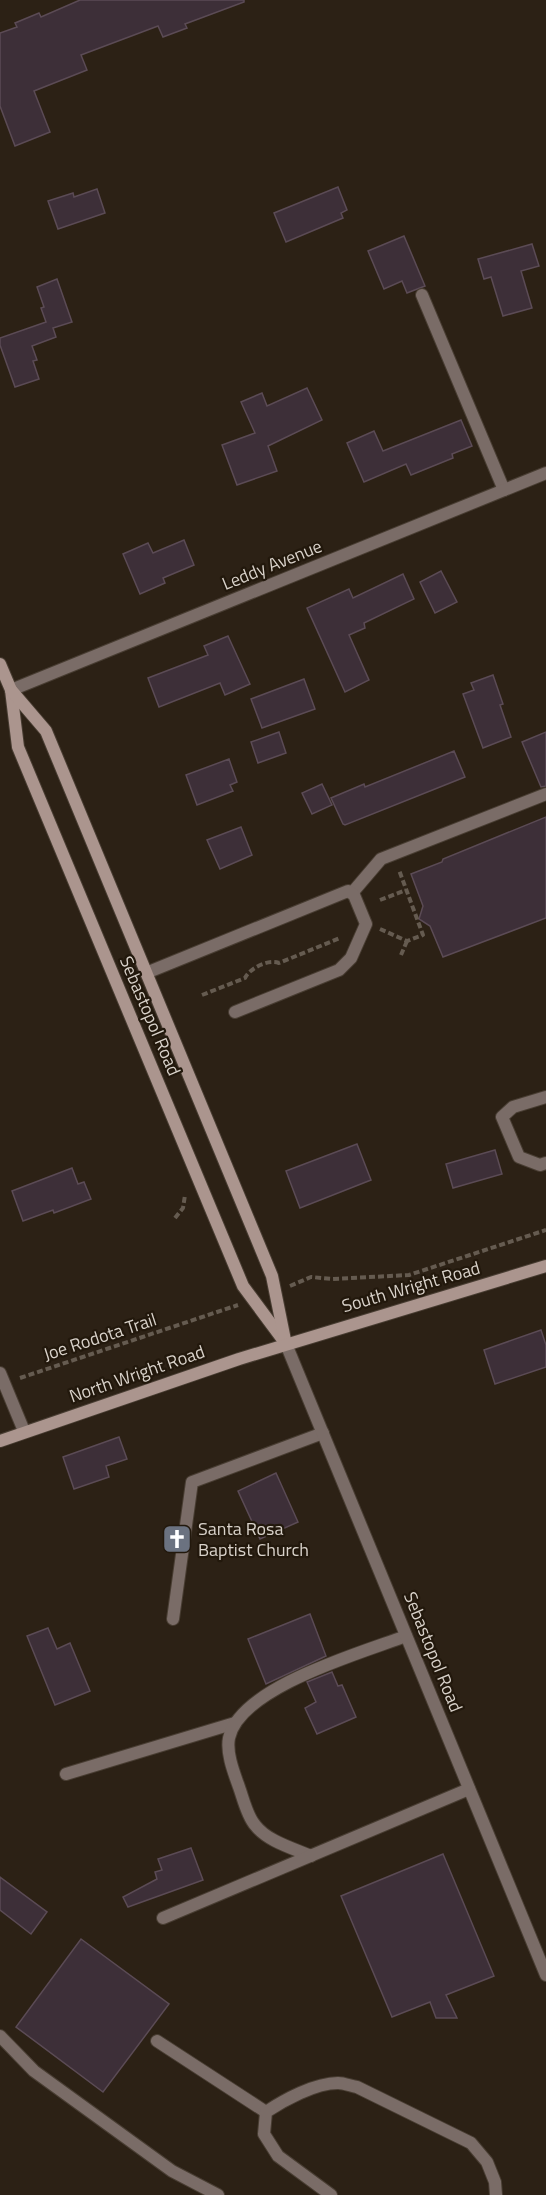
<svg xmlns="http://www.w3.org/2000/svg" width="546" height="2195" font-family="'Titillium Web',sans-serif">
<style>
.building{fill:#3d2f38;stroke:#5b4b55;stroke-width:1.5}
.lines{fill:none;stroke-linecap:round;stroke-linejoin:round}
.service-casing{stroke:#483d32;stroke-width:14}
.minor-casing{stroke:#483d32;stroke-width:14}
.secondary-casing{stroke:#483d32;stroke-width:14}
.path{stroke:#655b50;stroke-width:4;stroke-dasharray:6 3;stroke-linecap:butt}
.service{stroke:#7a6c67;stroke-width:12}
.minor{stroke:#7a6c67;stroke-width:12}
.secondary{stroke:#ab958e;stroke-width:12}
.labels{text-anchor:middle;stroke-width:4.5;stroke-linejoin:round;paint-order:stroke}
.street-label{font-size:18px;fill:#d9d2ca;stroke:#22180c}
.poi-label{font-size:18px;fill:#d9d2ca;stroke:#22180c;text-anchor:start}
</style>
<rect width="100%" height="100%" fill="#2c2115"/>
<!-- building -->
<g class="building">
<polygon points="80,0 244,0 244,2 185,24 187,28 163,37 158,26 81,55 87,70 34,91 50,132 15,146 0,106 0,33 17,27 15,23 39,13 41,17"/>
<polygon points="338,187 347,210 341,213 343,218 286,242 274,213"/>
<polygon points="97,189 105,213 58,229 48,201 73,193 74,197"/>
<polygon points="404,236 425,286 407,293 402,281 384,289 368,251"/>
<polygon points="532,244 539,266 521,271 532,308 503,316 491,277 484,279 478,259"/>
<polygon points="57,279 72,322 53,328 56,337 32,346 37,360 33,361 39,379 15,387 0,345 0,338 46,322 41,308 44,307 37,287"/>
<polygon points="307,388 322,420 268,446 277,471 237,485 222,445 255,433 241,402 262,393 267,406"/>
<polygon points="461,420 472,446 452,454 453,458 411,475 406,464 364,482 347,443 374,431 383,451"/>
<polygon points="184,540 194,565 163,578 165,583 140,594 123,554 148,543 153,553"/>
<polygon points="441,571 457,602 435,613 420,582"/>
<polygon points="403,574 414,599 364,623 365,628 349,635 369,680 345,692 307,608 349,589 353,598"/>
<polygon points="228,636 250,684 225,695 220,683 159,707 148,678 208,655 204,646"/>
<polygon points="493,675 503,704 500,705 511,737 483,748 463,694 474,690 471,683"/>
<polygon points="304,679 315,709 262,728 251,699"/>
<polygon points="279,732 286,753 258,763 251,742"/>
<polygon points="546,732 546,786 541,787 522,742"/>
<polygon points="454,751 465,777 345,825 343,824 331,798 364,784 365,787"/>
<polygon points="229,759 237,782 230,785 233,791 197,805 186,775"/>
<polygon points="322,784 332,805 312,814 302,793"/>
<polygon points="546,817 546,918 443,957 430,926 419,919 423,906 411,874 442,862 443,859"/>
<polygon points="241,827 252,855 220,869 207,840"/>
<polygon points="357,1144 371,1180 300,1208 286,1171"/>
<polygon points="495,1150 502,1174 453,1188 446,1164"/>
<polygon points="72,1168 78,1184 84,1182 91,1199 54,1213 53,1210 23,1221 12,1191"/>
<polygon points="541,1330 546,1345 546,1367 495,1384 484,1350"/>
<polygon points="119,1437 127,1459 106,1466 109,1477 74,1489 63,1457"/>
<polygon points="276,1473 298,1522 260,1539 238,1491"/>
<polygon points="310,1614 326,1656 266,1684 248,1639"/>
<polygon points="48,1628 57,1649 70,1643 90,1691 55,1705 27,1636"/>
<polygon points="332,1672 338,1686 342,1685 356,1717 317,1734 305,1708 316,1702 307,1682"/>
<polygon points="191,1848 203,1880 128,1907 123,1897 157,1879 155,1872 162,1870 158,1859"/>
<polygon points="443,1854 494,1976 446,1995 457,2018 436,2018 430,2002 392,2017 341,1896"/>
<polygon points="0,1877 47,1912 31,1934 0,1910"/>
<polygon points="81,1939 169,2004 103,2092 16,2027"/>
</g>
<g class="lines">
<!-- service casing -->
<g class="service-casing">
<g id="service">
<polyline points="422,295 504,490"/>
<polyline points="352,893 381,859 546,794"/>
<polyline points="146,973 348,891 354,895 366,924 351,958 339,970 235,1012"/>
<polyline points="546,1097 513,1107 502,1117 519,1157 540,1165 546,1163"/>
<polyline points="0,1373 24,1431"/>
<polyline points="173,1619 192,1482 323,1433"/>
<polyline points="66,1774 235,1723"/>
<path d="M311,1856C292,1848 267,1841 255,1825C247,1816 243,1798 239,1787C234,1773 226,1753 229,1738C240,1687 361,1653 406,1636"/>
<polyline points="163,1918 469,1789"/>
<polyline points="0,2036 34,2071 172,2171 218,2195"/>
<polyline points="157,2041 266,2112"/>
<path d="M331,2195L278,2156L264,2134L266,2112C284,2100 315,2083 338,2083C344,2083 351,2086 357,2087L471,2143L487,2162L495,2182L496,2195"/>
</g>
</g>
<!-- minor casing -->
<g class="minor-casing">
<g id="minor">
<polyline points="11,690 546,473"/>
<polyline points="286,1344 546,1975"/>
</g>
</g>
<!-- secondary casing -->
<g class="secondary-casing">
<g id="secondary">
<polyline points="0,664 11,690 18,747 243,1286 286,1344"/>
<polyline points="11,690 46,731 272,1276 285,1340"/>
<polyline points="0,1441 239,1359 546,1266"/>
</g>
</g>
<!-- path -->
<g class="path">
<polyline points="380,900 406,890"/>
<polyline points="380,929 407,941 423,935 399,870"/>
<polyline points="401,955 407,941"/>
<path d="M202,995L245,978C250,968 268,959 279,963L340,938"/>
<polyline points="175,1218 183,1208 185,1195"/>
<polyline points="290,1286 311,1277 333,1279 409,1275 546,1230"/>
<polyline points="20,1378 238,1305"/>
</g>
<!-- service -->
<use href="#service" class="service"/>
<!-- minor -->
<use href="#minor" class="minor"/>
<!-- secondary -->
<use href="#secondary" class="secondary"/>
</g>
<!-- icons -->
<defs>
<g id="church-square" transform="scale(1.5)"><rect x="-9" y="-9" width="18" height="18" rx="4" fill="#6b7280" stroke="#22180c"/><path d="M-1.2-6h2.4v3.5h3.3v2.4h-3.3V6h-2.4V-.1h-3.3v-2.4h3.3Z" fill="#fff"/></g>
</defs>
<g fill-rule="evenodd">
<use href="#church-square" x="177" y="1539"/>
</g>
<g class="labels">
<!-- street labels -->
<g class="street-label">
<text transform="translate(272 565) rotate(-22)" y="6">Leddy Avenue</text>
<text transform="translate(150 1016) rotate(67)" y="6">Sebastopol Road</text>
<text transform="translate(411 1287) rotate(-16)" y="6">South Wright Road</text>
<text transform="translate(100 1337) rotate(-18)" y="6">Joe Rodota Trail</text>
<text transform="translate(137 1374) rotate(-19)" y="6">North Wright Road</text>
<text transform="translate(433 1652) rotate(68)" y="6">Sebastopol Road</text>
</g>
<!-- poi labels -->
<g class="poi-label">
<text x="198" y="1535">Santa Rosa<tspan x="198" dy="21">Baptist Church</tspan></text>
</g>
</g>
</svg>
